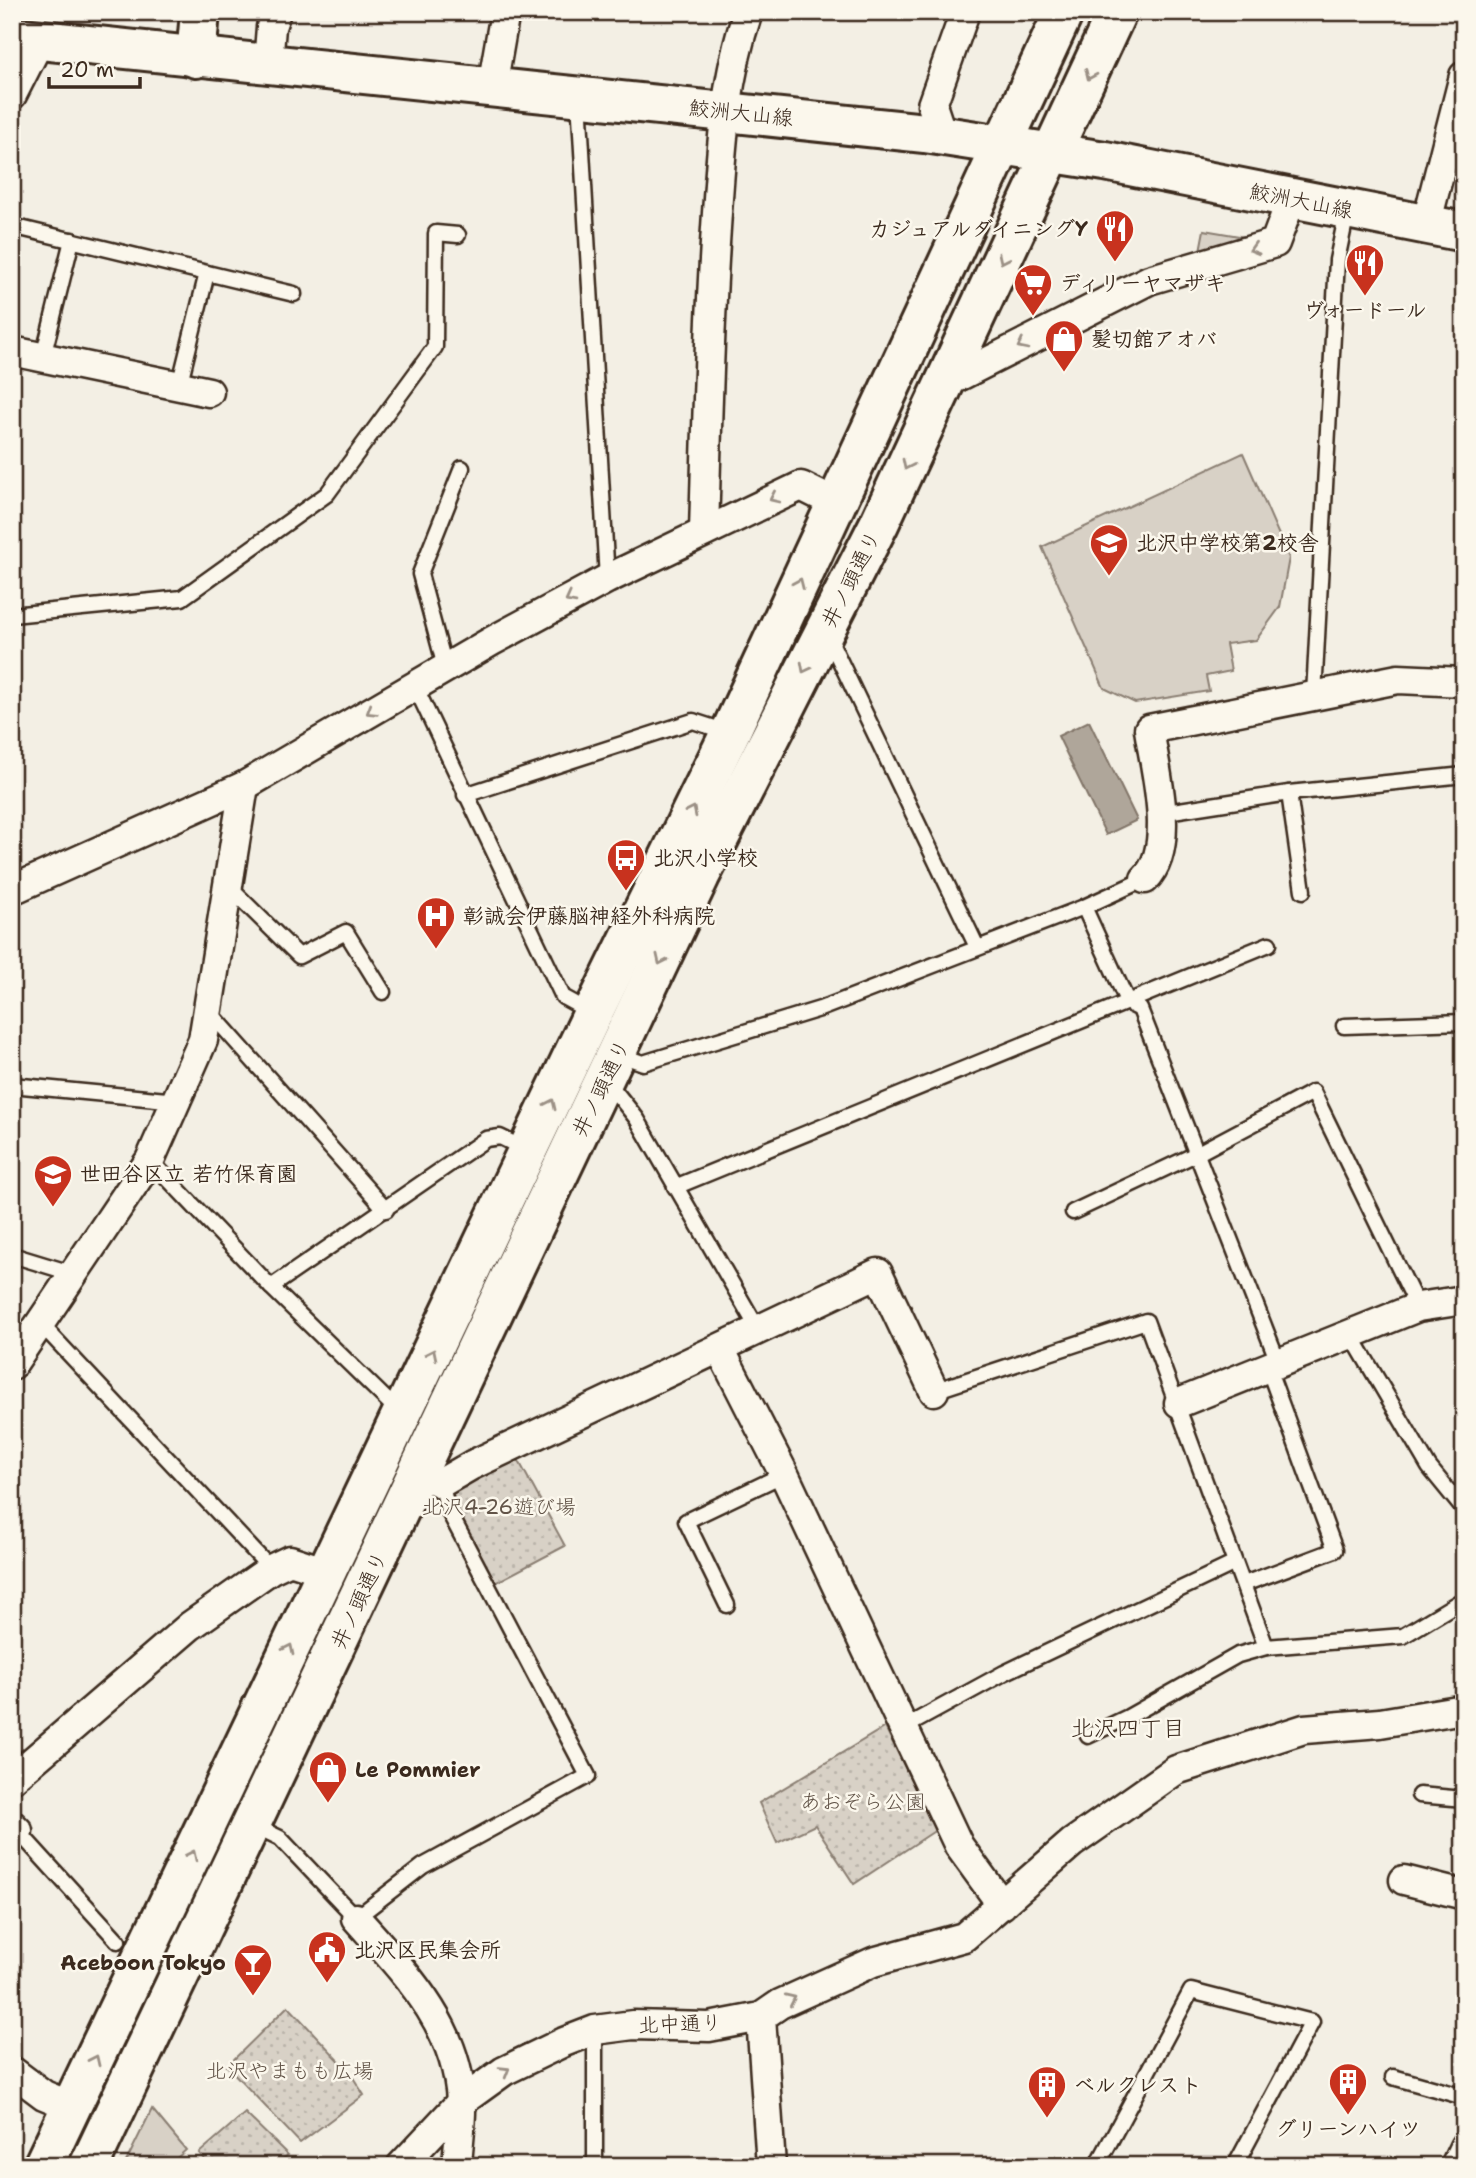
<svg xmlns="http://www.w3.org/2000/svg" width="1476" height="2178" font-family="'Shantell Sans','Klee One',sans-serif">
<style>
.grass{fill:#d8d1c6;stroke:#8a7e72;stroke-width:2}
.park{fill:url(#park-dots);stroke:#8a7e72;stroke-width:2}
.water{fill:#afa69a;stroke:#817468;stroke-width:2}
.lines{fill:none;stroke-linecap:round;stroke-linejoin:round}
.lane-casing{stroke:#3b2a1e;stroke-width:19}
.street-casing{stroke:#3b2a1e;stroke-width:33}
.secondary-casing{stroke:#3b2a1e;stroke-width:44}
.lane{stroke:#fbf7ec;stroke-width:14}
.street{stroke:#fbf7ec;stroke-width:28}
.secondary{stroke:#fbf7ec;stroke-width:38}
.oneway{stroke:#9b9085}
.labels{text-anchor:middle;stroke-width:5;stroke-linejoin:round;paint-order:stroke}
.street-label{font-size:21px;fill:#3b2a1e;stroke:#fbf7ec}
.poi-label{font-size:21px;font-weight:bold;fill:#3b2a1e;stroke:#fbf7ec;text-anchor:start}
.park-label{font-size:21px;fill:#625448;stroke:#fbf7ec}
.neighbourhood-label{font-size:23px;fill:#3b2a1e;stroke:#fbf7ec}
</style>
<defs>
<pattern id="park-dots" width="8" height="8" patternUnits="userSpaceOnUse" patternTransform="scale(1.75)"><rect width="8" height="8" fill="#d8d1c6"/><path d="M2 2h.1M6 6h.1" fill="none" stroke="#bab4aa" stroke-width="1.8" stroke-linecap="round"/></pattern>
</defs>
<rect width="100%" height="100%" fill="#f3efe4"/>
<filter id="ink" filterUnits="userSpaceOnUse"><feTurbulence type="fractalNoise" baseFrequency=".0143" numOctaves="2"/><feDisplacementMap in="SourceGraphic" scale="14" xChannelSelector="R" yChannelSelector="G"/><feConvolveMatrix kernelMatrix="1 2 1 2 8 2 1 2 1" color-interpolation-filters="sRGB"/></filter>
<g filter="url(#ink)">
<!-- grass -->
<g class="grass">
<polygon points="1204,230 1251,238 1199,256"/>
<polygon points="1243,453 1289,558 1280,607 1256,640 1226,644 1231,671 1206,676 1209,691 1135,703 1104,688 1042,547"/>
<polygon points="152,2109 186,2150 168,2166 124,2166"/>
</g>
<!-- park -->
<g class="park">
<polygon points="514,1452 565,1546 495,1583 446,1492"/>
<polygon points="885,1727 936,1830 854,1884 815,1825 777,1843 759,1803"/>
<polygon points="288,2006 349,2071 364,2095 300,2143 227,2066"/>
<polygon points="245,2113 288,2155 274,2166 210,2166 199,2153"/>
</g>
<!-- water -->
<polygon class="water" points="1089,721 1137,820 1106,835 1058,736"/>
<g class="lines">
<!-- lane casing -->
<g class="lane-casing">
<g id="lane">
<polyline points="579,99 607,579"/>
<polyline points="12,226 294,294"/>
<polyline points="43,357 72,240"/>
<polyline points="179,386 207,273"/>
<polyline points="12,615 182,598 327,494 435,347 436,233 458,235"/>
<polyline points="828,636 977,947"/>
<polyline points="445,667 420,574 462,468"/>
<polyline points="414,684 563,997 592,1013"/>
<polyline points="1314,695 1337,260 1347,212"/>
<polyline points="1289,793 1303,891"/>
<polyline points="465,795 693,721 730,733"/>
<polyline points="1160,813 1289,793 1464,775"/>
<polyline points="229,887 299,956 346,932 383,992"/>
<polyline points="1084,907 1128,1003 1140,1009 1279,1364"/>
<polyline points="208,1010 386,1210"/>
<polyline points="1344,1026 1464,1022"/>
<polyline points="617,1054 643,1063 820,1009 1084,907 1145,879"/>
<polyline points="606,1080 637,1119 758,1329"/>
<polyline points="12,1085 177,1101"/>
<polyline points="150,1160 271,1287 399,1412"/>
<polyline points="675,1187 1269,944"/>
<polyline points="1073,1212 1198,1153 1313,1092 1418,1307"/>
<polyline points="12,1255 71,1273"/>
<polyline points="271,1287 486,1139 500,1137 525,1149"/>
<polyline points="40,1323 271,1569"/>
<polyline points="1350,1333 1429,1467 1464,1510"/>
<polyline points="934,1391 1146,1321 1266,1647"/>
<polyline points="1244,1584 1335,1550 1268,1368"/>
<polyline points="727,1605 686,1521 784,1474"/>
<polyline points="905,1727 1004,1673 1233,1564"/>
<polyline points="1088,1736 1128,1717 1238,1655 1266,1647 1403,1636 1464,1599"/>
<polyline points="1419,1795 1464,1799"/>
<polyline points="253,1825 280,1838 356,1918 423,1866 588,1776 448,1510 441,1483"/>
<polyline points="18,1831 118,1941"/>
<polyline points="1393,2077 1464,2097"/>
<polyline points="595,2166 595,2030"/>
<polyline points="1097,2166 1191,1991 1312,2022 1235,2166"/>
</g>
</g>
<!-- street casing -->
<g class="street-casing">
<g id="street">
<polyline points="268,64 271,27 276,12"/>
<polyline points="492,87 505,12"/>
<polyline points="12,95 40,40"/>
<polyline points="942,135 932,105 965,12"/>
<polyline points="1426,225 1464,76"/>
<polyline points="12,351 209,392"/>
<polyline points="946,383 1149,280 1275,243 1291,200"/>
<path d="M704,532C707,430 709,329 716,228C721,155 724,82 748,12"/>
<path d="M1145,879C1177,847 1155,771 1149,729L1398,679L1464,682"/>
<polyline points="12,890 244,786 492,641 607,579 801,486 835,503"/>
<polyline points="720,1349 784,1474 959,1846 1002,1905"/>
<polyline points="12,1365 150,1160 203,1040 244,786"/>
<polyline points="1179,1403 1418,1307 1464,1300"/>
<polyline points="419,1473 441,1483 472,1465 878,1273 934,1391"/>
<polyline points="12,1779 190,1626 271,1569 290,1560 327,1572"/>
<polyline points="12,1825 18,1831 12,1837"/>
<polyline points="1404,1880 1464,1895"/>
<path d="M356,1918C404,1972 457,2024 461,2101C462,2122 458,2145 457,2166"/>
<polyline points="761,2017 771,2166"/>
<polyline points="12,2071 44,2095 73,2107"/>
<polyline points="401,2166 461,2102 504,2071 564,2042 595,2030 633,2025 709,2027 761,2017 780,2004 873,1962 964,1937 1072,1843 1176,1770 1304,1729 1380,1723 1464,1709"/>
<polyline points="1455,2166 1464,2147"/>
</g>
</g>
<!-- secondary casing -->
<g class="secondary-casing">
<g id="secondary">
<polyline points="12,37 925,133 1105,161 1464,232"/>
<polyline points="196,58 200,12"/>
<polyline points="43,2166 593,1013 730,733 1064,12"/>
<polyline points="89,2166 700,876 879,524 1117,12"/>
</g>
</g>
<!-- lane -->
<use href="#lane" class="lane"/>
<!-- street -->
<use href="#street" class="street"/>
<!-- secondary -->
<use href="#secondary" class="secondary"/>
</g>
<!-- one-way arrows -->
<defs><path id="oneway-chevron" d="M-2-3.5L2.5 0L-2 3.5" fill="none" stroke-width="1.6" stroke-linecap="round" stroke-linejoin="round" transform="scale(1.75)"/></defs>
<g class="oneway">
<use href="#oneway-chevron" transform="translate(1090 75) rotate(114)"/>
<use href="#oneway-chevron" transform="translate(1254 249) rotate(163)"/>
<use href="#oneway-chevron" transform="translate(1003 259) rotate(115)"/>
<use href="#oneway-chevron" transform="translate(1022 345) rotate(153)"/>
<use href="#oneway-chevron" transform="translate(907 465) rotate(116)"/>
<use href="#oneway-chevron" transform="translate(774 498) rotate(155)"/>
<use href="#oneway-chevron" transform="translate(799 583) rotate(-66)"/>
<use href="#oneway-chevron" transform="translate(570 599) rotate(152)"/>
<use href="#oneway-chevron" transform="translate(805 668) rotate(117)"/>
<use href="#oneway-chevron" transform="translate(371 711) rotate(148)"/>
<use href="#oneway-chevron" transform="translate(692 811) rotate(-64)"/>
<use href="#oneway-chevron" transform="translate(661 960) rotate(115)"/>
<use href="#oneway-chevron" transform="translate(551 1104) rotate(-65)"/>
<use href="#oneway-chevron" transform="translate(432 1354) rotate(-64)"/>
<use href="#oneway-chevron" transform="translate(289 1649) rotate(-64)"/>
<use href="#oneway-chevron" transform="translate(192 1855) rotate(-65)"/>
<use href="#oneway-chevron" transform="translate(791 1999) rotate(-25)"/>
<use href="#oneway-chevron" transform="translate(95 2060) rotate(-65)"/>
<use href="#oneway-chevron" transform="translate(505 2071) rotate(-31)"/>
</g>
</g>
<!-- icons -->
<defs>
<g id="restaurant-pin" transform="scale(2.0125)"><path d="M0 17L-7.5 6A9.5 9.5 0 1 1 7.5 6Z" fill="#c8321e" stroke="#fbf7ec"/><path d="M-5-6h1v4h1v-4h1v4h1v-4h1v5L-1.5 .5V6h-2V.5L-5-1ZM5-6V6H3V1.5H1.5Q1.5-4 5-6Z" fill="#fff"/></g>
<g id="supermarket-pin" transform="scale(2.0125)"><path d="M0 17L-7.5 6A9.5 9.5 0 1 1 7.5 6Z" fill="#c8321e" stroke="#fbf7ec"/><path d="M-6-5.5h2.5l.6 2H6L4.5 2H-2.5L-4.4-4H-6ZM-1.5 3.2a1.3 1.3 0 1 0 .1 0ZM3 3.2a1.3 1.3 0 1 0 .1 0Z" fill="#fff"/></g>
<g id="shop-pin" transform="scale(2.0125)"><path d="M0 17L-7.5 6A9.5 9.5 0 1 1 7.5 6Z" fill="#c8321e" stroke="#fbf7ec"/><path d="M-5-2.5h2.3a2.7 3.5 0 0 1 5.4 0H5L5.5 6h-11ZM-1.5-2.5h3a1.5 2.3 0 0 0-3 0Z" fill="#fff"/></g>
<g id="school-pin" transform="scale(2.0125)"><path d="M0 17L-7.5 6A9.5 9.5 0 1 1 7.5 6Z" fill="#c8321e" stroke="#fbf7ec"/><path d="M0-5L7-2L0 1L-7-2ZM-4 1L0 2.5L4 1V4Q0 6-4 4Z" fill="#fff"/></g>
<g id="bus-pin" transform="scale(2.0125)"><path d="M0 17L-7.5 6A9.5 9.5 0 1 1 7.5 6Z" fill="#c8321e" stroke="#fbf7ec"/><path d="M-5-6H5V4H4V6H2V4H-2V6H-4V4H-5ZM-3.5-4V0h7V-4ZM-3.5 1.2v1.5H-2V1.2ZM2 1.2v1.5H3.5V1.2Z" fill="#fff"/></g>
<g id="hospital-pin" transform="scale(2.0125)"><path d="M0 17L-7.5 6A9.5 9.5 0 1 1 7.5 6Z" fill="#c8321e" stroke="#fbf7ec"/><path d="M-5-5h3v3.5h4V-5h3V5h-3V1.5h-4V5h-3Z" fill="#fff"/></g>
<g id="civic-pin" transform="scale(2.0125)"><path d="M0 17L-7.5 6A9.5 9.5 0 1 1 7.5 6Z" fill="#c8321e" stroke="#fbf7ec"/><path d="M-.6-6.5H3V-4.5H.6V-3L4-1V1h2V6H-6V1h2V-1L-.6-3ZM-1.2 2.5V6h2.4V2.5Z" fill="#fff"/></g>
<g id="bar-pin" transform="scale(2.0125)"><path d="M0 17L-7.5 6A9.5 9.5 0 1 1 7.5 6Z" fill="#c8321e" stroke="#fbf7ec"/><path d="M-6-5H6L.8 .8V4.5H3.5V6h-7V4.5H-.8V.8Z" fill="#fff"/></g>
<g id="building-pin" transform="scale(2.0125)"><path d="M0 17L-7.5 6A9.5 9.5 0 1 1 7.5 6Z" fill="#c8321e" stroke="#fbf7ec"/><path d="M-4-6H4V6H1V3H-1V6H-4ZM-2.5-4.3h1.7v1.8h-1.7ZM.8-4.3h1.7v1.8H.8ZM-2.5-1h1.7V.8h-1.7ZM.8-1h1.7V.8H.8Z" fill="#fff"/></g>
</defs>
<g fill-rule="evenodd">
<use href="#restaurant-pin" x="1115" y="229"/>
<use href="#restaurant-pin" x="1365" y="263"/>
<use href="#supermarket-pin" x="1033" y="283"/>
<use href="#shop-pin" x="1064" y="339"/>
<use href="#school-pin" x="1109" y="543"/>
<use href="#bus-pin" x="626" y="858"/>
<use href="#hospital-pin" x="436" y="916"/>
<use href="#school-pin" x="53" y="1174"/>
<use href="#shop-pin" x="328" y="1770"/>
<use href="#civic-pin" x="327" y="1950"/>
<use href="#bar-pin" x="253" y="1963"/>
<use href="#building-pin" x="1348" y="2082"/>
<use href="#building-pin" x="1047" y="2085"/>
</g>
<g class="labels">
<!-- street labels -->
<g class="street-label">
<text transform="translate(741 113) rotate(6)" y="7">鮫洲大山線</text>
<text transform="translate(1301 201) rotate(11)" y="7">鮫洲大山線</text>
<text transform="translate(851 579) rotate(-63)" y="7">井ノ頭通り</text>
<text transform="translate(601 1088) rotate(-64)" y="7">井ノ頭通り</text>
<text transform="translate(359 1600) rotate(-65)" y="7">井ノ頭通り</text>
<text transform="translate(680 2024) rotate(-2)" y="7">北中通り</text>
</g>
<!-- poi labels -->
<g class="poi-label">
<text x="1088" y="236" text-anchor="end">カジュアルダイニングY</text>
<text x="1060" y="290">ディリーヤマザキ</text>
<text x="1365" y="317" text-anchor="middle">ヴォードール</text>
<text x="1091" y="346">髪切館アオバ</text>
<text x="1136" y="550">北沢中学校第2校舎</text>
<text x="653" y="865">北沢小学校</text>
<text x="463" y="923">彰誠会伊藤脳神経外科病院</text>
<text x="80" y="1181">世田谷区立 若竹保育園</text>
<text x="355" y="1777">Le Pommier</text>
<text x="354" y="1957">北沢区民集会所</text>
<text x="226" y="1970" text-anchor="end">Aceboon Tokyo</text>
<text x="1074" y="2092">ベルクレスト</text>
<text x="1348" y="2136" text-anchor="middle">グリーンハイツ</text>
</g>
<!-- park labels -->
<g class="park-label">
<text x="499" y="1514">北沢4-26遊び場</text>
<text x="863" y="1809">あおぞら公園</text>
<text x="290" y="2078">北沢やまもも広場</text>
</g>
<!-- neighbourhood labels -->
<g class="neighbourhood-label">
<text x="1128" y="1736">北沢四丁目</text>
</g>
</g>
<!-- margin -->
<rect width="1476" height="2178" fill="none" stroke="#fbf7ec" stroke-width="42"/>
<rect x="21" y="21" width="1434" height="2136" fill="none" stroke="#3b2a1e" stroke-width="2.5" filter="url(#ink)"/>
<!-- scale -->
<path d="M49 77v10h91v-10" fill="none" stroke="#3b2a1e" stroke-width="3.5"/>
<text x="60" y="77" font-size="21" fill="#3b2a1e" stroke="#fbf7ec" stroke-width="5" paint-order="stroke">20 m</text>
</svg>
